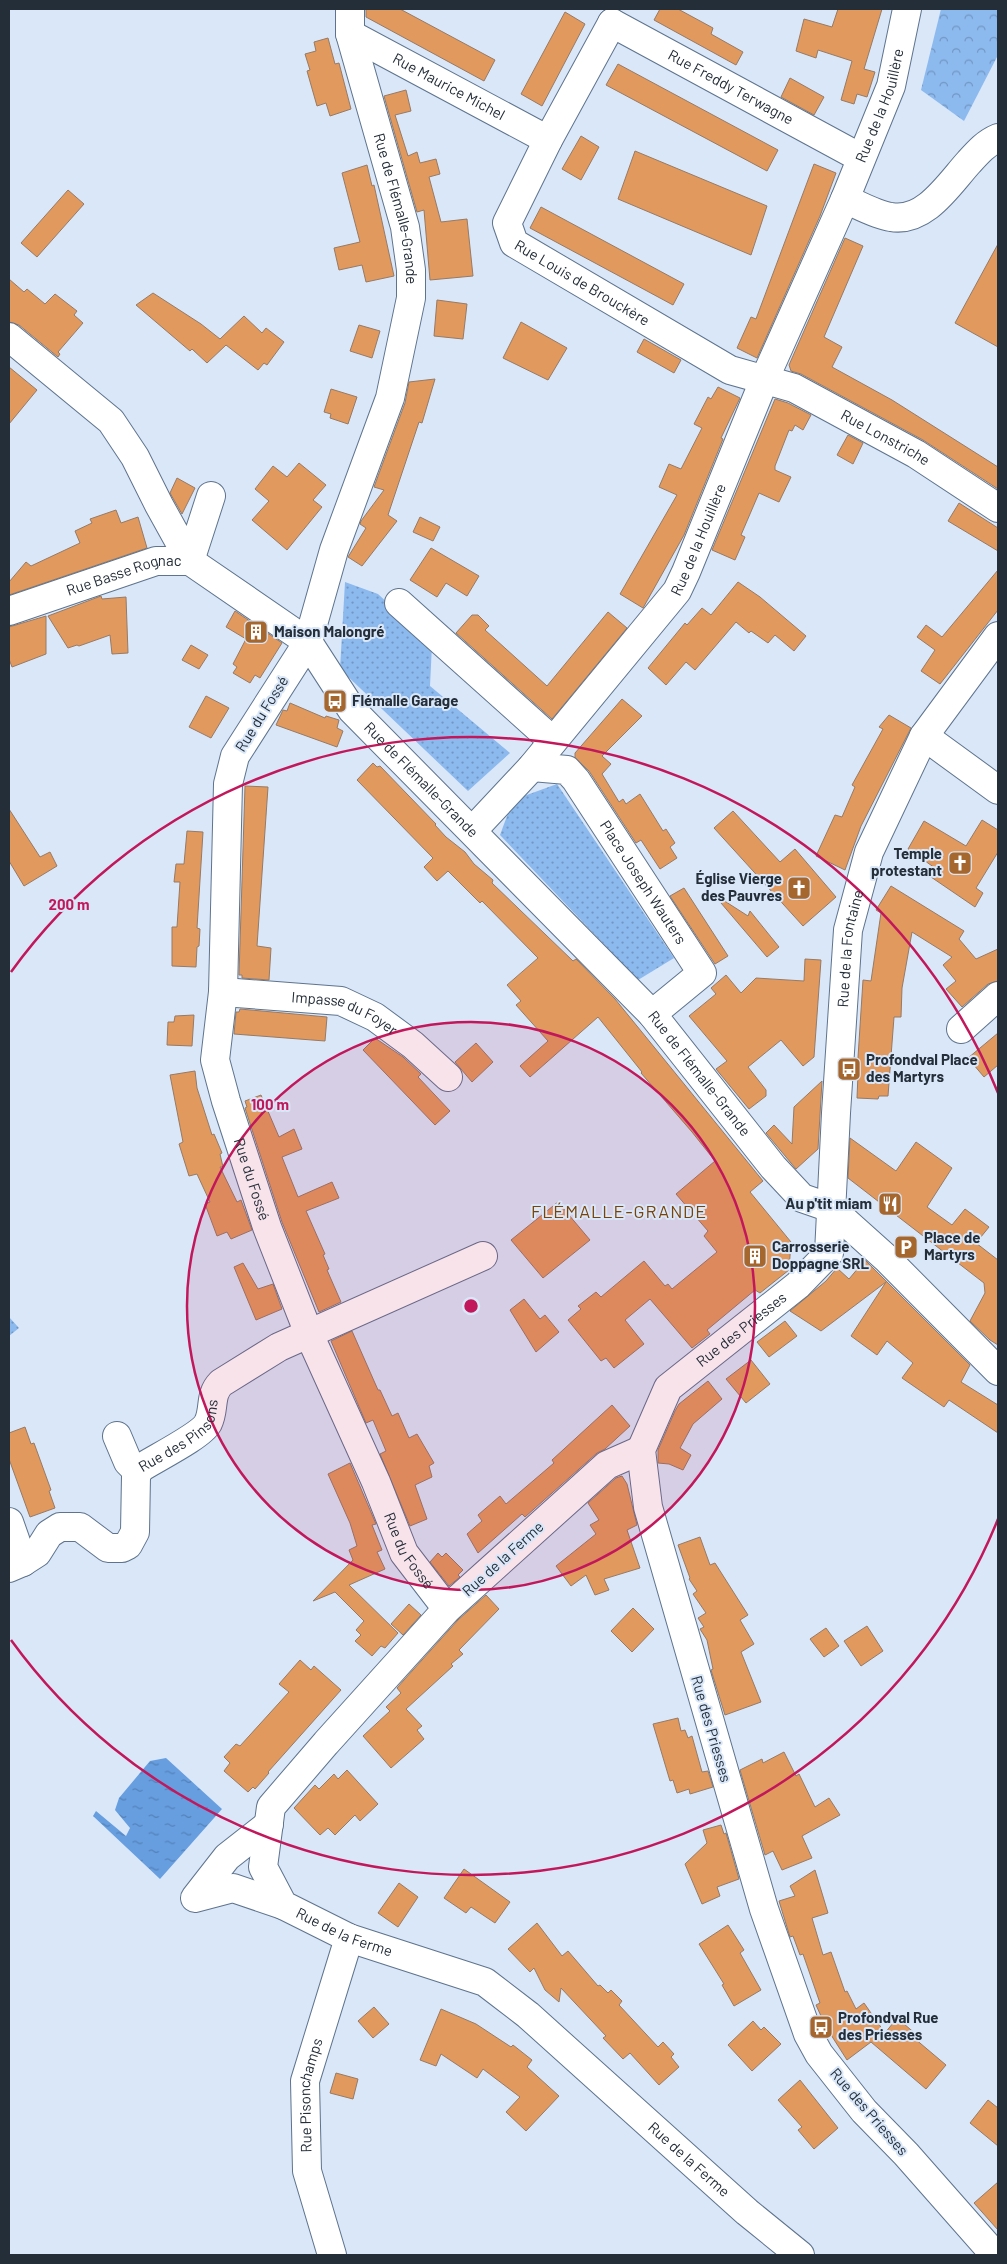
<svg xmlns="http://www.w3.org/2000/svg" width="1007" height="2264" font-family="Barlow,sans-serif">
<style>
.grass{fill:url(#grass-dots)}
.forest{fill:url(#forest-crowns)}
.water{fill:url(#water-ripples)}
.building{fill:#e1995e;stroke:#977a64}
.lines{fill:none;stroke-linecap:round;stroke-linejoin:round}
.minor-casing{stroke:#5e738d;stroke-width:30}
.minor{stroke:#fff;stroke-width:28}
.ring{fill:none;stroke:#c2185b;stroke-width:2.5}
.labels{text-anchor:middle;stroke-width:4;stroke-linejoin:round;paint-order:stroke}
.street-label{font-size:15px;fill:#242e39;stroke:#d9e7f9}
.poi-label{font-size:15px;font-weight:bold;fill:#242e39;stroke:#d9e7f9;text-anchor:start}
.quarter-label{font-size:18px;letter-spacing:1px;fill:#7a4207;stroke:#d9e7f9}
.centre{fill:#c2185b;stroke:#d9e7f9;stroke-width:2.5}
.ring-label{font-size:15px;text-anchor:middle;font-weight:bold;fill:#c2185b;stroke:#d9e7f9;stroke-width:4;stroke-linejoin:round;paint-order:stroke}
</style>
<defs>
<pattern id="grass-dots" width="8" height="8" patternUnits="userSpaceOnUse" patternTransform="scale(1.25)"><rect width="8" height="8" fill="#8cb9ee"/><path d="M2 2h.1M6 6h.1" fill="none" stroke="#7297c2" stroke-width="1.8" stroke-linecap="round"/></pattern>
<pattern id="forest-crowns" width="20" height="18" patternUnits="userSpaceOnUse" patternTransform="scale(1.25)"><rect width="20" height="18" fill="#8cb9ee"/><path d="M2 6a3 3 0 1 1 6 0M12 15a3 3 0 1 1 6 0" fill="none" stroke="#7297c2"/></pattern>
<pattern id="water-ripples" width="26" height="14" patternUnits="userSpaceOnUse" patternTransform="scale(1.25)"><rect width="26" height="14" fill="#669ee0"/><path d="M2 4q2-2 4 0t4 0M15 11q2-2 4 0t4 0" fill="none" stroke="#5481b7"/></pattern>
</defs>
<rect width="100%" height="100%" fill="#d9e7f9"/>
<!-- grass -->
<g class="grass">
<polygon points="345,582 378,594 432,644 430,686 510,753 468,791 340,669"/>
<polygon points="557,784 674,958 638,980 500,835 513,800"/>
<polygon points="9,1317 19,1328 9,1336"/>
</g>
<!-- forest -->
<polygon class="forest" points="941,9 998,9 998,55 964,121 921,90"/>
<!-- water -->
<polygon class="water" points="166,1758 222,1809 160,1879 93,1816 96,1811 126,1836 130,1828 115,1810 119,1798 150,1761"/>
<!-- building -->
<g class="building">
<polygon points="366,9 400,9 495,60 484,81 366,17"/>
<polygon points="660,9 678,9 713,28 711,34 743,52 736,65 654,20"/>
<polygon points="838,9 882,9 864,69 875,72 867,97 857,94 854,104 841,100 852,61 818,50 816,58 796,51 804,19 832,27"/>
<polygon points="565,12 585,24 542,106 521,94"/>
<polygon points="328,38 335,64 339,63 351,109 330,116 326,103 317,106 307,71 310,70 305,54 316,51 314,42"/>
<polygon points="618,64 778,150 767,171 606,85"/>
<polygon points="790,78 824,97 814,115 781,97"/>
<polygon points="406,90 411,111 395,115 408,156 417,152 420,163 436,159 440,174 429,177 441,222 467,219 473,276 430,280 424,210 417,212 384,96"/>
<polygon points="581,136 599,147 581,180 562,169"/>
<polygon points="635,151 767,206 751,255 618,199"/>
<polygon points="814,164 836,173 820,216 757,358 737,348 751,317 756,319"/>
<polygon points="367,165 372,186 374,185 394,276 366,282 362,265 339,270 334,248 360,242 342,173"/>
<polygon points="68,190 84,204 37,257 21,243"/>
<polygon points="541,207 684,284 673,305 530,228"/>
<polygon points="845,238 863,246 824,337 842,347 832,367 892,400 998,467 998,489 923,440 801,374 791,371 789,365"/>
<polygon points="998,244 998,347 955,323"/>
<polygon points="9,279 24,292 27,289 45,304 55,294 77,311 74,315 83,323 58,352 60,354 58,357 19,325 9,322"/>
<polygon points="153,293 201,324 220,339 244,316 262,333 266,328 284,342 267,365 264,363 258,370 226,345 207,363 192,349 190,351 136,305"/>
<polygon points="437,300 467,304 463,339 434,336"/>
<polygon points="521,322 567,348 548,380 503,358"/>
<polygon points="359,325 380,331 372,358 350,351"/>
<polygon points="644,339 681,360 674,373 637,352"/>
<polygon points="9,367 37,390 9,424"/>
<polygon points="435,379 422,423 419,422 388,515 397,521 362,566 348,557 366,528 360,524 361,521 384,490 374,487 405,403 409,382"/>
<polygon points="718,387 740,398 721,438 723,439 684,535 643,608 620,594 677,495 659,487 669,464 681,469 702,428 694,424 708,397 711,399"/>
<polygon points="331,389 357,397 348,424 330,418 331,414 324,412"/>
<polygon points="775,399 788,403 811,415 803,430 795,425 792,431 789,430 775,466 775,470 791,477 779,502 759,493 741,535 745,537 735,560 712,550"/>
<polygon points="848,435 863,443 853,464 837,455"/>
<polygon points="299,463 326,485 313,500 322,507 287,550 252,520 269,501 255,489 273,466 287,477"/>
<polygon points="177,478 195,488 182,514 170,493"/>
<polygon points="959,503 998,528 998,551 948,521"/>
<polygon points="116,510 121,523 138,517 147,548 9,595 9,582 26,562 31,566 80,543 75,531 92,523 90,519"/>
<polygon points="420,517 440,527 433,541 413,532"/>
<polygon points="431,548 479,576 467,596 446,583 437,597 410,580"/>
<polygon points="998,570 998,610 940,684 921,671 935,650 917,637 926,625 942,637"/>
<polygon points="738,582 760,597 806,636 794,651 775,635 768,643 751,631 749,633 736,622 695,670 686,662 666,685 648,668 685,623 687,625 702,608 711,615"/>
<polygon points="101,596 102,599 126,597 128,653 112,654 110,635 79,646 77,645 68,648 48,616"/>
<polygon points="235,611 282,643 260,678 255,675 250,683 233,673 237,667 233,664 246,639 226,627"/>
<polygon points="608,612 627,628 552,719 456,633 472,615 478,615 489,626 485,630 547,686"/>
<polygon points="46,616 46,654 12,667 9,659 9,627"/>
<polygon points="191,645 208,655 199,669 182,660"/>
<polygon points="206,696 229,708 211,738 189,727"/>
<polygon points="622,699 642,716 602,756 611,764 602,774 619,802 623,799 626,804 640,794 663,831 666,829 675,843 670,847 677,858 660,869 641,840 636,843 589,771 575,758 575,753"/>
<polygon points="290,703 325,718 326,716 339,720 337,728 343,731 337,747 276,725 283,710 287,711"/>
<polygon points="889,715 911,728 861,826 845,870 816,856 835,815 842,817 855,787 852,785 883,729 879,727"/>
<polygon points="373,763 377,767 380,766 436,824 435,825 446,837 465,852 474,864 493,880 492,883 573,961 576,959 615,999 763,1181 750,1192 791,1242 789,1270 760,1293 755,1290 707,1330 710,1334 692,1348 650,1299 625,1320 644,1344 614,1368 606,1358 601,1361 568,1320 581,1309 578,1306 596,1292 601,1297 644,1261 665,1286 668,1284 672,1289 717,1252 704,1236 708,1231 676,1194 715,1161 692,1132 641,1073 642,1072 598,1017 530,1077 520,1066 548,1041 516,1005 521,1001 507,985 538,958 482,901 480,903 448,871 437,881 424,867 433,858 357,780"/>
<polygon points="245,786 268,787 257,946 271,948 269,980 242,978 242,975 239,975"/>
<polygon points="9,809 40,857 50,852 57,866 24,886 9,861"/>
<polygon points="733,811 780,862 795,849 836,897 803,926 714,828"/>
<polygon points="982,820 998,830 998,852 976,888 983,893 975,907 931,877 935,868 908,849 924,821 966,846"/>
<polygon points="187,831 203,832 197,928 200,929 199,946 197,947 196,967 172,966 172,927 177,927 180,882 174,882 176,864 184,864"/>
<polygon points="891,886 964,931 959,939 976,959 998,949 998,981 988,984 962,1007 946,989 956,981 943,965 952,957 912,932 902,988 901,1017 894,1017 888,1096 879,1096 878,1099 857,1098 858,1074 857,1073 863,980 871,981 881,913 876,910"/>
<polygon points="684,888 728,956 715,964 670,896"/>
<polygon points="723,900 748,916 750,911 779,947 767,957 721,903"/>
<polygon points="805,959 821,960 814,1057 803,1066 781,1040 748,1067 766,1090 766,1096 749,1109 716,1069 727,1061 689,1016 716,994 711,988 726,975 741,993 756,978 804,981"/>
<polygon points="240,1009 327,1017 325,1041 234,1034 236,1012 239,1012"/>
<polygon points="194,1015 192,1046 167,1045 168,1022 174,1022 175,1016"/>
<polygon points="998,1033 998,1065 984,1077 968,1058"/>
<polygon points="375,1038 403,1057 421,1074 418,1077 450,1111 435,1125 363,1050"/>
<polygon points="476,1043 493,1062 472,1082 455,1062"/>
<polygon points="195,1071 197,1088 212,1135 214,1134 222,1153 220,1154 223,1167 220,1167 237,1202 241,1200 252,1230 231,1239 227,1232 217,1236 205,1204 210,1202 197,1174 189,1176 179,1144 183,1142 170,1075"/>
<polygon points="822,1081 818,1149 796,1169 766,1133 774,1125 792,1144 794,1107"/>
<polygon points="261,1095 279,1137 294,1129 302,1149 282,1157 298,1197 332,1182 339,1198 306,1211 325,1254 323,1255 329,1269 327,1270 341,1302 319,1312 282,1222 245,1108 247,1107 245,1101"/>
<polygon points="850,1138 896,1171 916,1142 952,1168 927,1207 952,1225 965,1209 989,1227 976,1243 998,1260 998,1345 990,1340 970,1321 985,1293 984,1283 848,1178"/>
<polygon points="558,1202 590,1240 543,1278 511,1240"/>
<polygon points="865,1260 970,1365 961,1382 998,1405 998,1433 949,1400 944,1407 902,1378 913,1363 887,1341 877,1355 851,1336 886,1282 821,1331 790,1311 826,1281 837,1268 849,1279"/>
<polygon points="243,1263 258,1289 273,1284 282,1309 256,1320 234,1267"/>
<polygon points="524,1299 540,1319 545,1315 559,1332 536,1352 510,1310"/>
<polygon points="785,1321 797,1336 769,1357 757,1342"/>
<polygon points="352,1331 378,1390 380,1390 392,1416 398,1413 409,1438 417,1434 434,1463 429,1466 432,1477 415,1485 427,1519 410,1526 380,1454 386,1451 373,1420 366,1423 331,1341"/>
<polygon points="751,1360 770,1384 746,1403 726,1379"/>
<polygon points="708,1381 722,1399 693,1424 680,1448 691,1455 683,1470 669,1464 658,1463 658,1450 675,1411 679,1404"/>
<polygon points="612,1405 630,1426 605,1449 597,1453 525,1517 522,1514 478,1553 467,1534 482,1521 478,1515 500,1496 506,1504 554,1463 552,1460"/>
<polygon points="25,1427 31,1444 34,1443 51,1490 49,1491 55,1508 30,1517 9,1459 9,1433"/>
<polygon points="350,1463 376,1524 372,1525 382,1550 377,1552 385,1569 349,1585 398,1633 385,1648 381,1646 372,1656 355,1641 361,1635 356,1630 364,1621 335,1592 313,1601 353,1560 349,1550 357,1546 350,1523 328,1474"/>
<polygon points="622,1476 627,1484 637,1525 627,1530 640,1568 604,1579 609,1590 595,1595 586,1575 571,1586 556,1566 596,1534 590,1525 599,1520 588,1503 616,1478"/>
<polygon points="700,1537 710,1565 715,1563 748,1615 740,1620 754,1644 741,1652 761,1702 725,1715 711,1670 713,1669 707,1640 700,1629 704,1627 698,1618 706,1613 693,1594 697,1591 689,1579 690,1578 678,1545"/>
<polygon points="438,1553 442,1557 446,1553 463,1570 458,1575 460,1577 449,1586 430,1562"/>
<polygon points="486,1595 499,1609 459,1650 463,1654 451,1664 453,1666 406,1709 422,1726 417,1730 424,1739 391,1768 363,1736 390,1711 386,1707 401,1693 397,1688 404,1680 458,1620"/>
<polygon points="409,1604 421,1615 403,1635 391,1624"/>
<polygon points="633,1608 654,1629 632,1652 611,1631"/>
<polygon points="867,1626 883,1651 861,1666 844,1641"/>
<polygon points="826,1628 839,1646 824,1657 810,1639"/>
<polygon points="300,1660 311,1670 314,1666 341,1690 268,1772 269,1773 255,1789 253,1787 248,1792 224,1771 230,1763 224,1757 236,1744 240,1746 289,1692 279,1684"/>
<polygon points="678,1718 681,1731 685,1730 688,1738 692,1736 702,1772 708,1771 713,1787 690,1794 689,1789 677,1793 673,1780 670,1781 653,1724"/>
<polygon points="784,1752 796,1776 799,1774 815,1807 829,1798 840,1815 802,1836 812,1858 782,1870 773,1851 765,1855 740,1770 762,1759 763,1763"/>
<polygon points="347,1770 378,1804 360,1821 355,1815 335,1835 328,1828 320,1835 294,1808 315,1785 319,1789 334,1774 338,1779"/>
<polygon points="721,1825 724,1834 726,1833 739,1879 717,1887 720,1896 702,1904 685,1864 707,1843 703,1830"/>
<polygon points="464,1869 510,1902 495,1923 471,1907 466,1913 444,1898"/>
<polygon points="815,1870 828,1913 812,1918 823,1955 831,1952 845,1992 847,1991 856,2009 864,2003 885,2033 897,2018 917,2035 914,2038 946,2065 926,2089 871,2042 847,2060 826,2027 816,2005 820,2003 803,1954 800,1955 793,1936 790,1937 779,1901 795,1896 790,1886"/>
<polygon points="399,1883 418,1897 398,1927 378,1913"/>
<polygon points="537,1923 562,1956 568,1951 598,1986 600,1985 608,1993 611,1990 622,2001 619,2005 658,2047 663,2042 674,2054 671,2057 679,2067 659,2085 630,2053 623,2059 603,2038 606,2036 561,1988 559,2002 545,1990 534,1968 530,1972 508,1949"/>
<polygon points="728,1925 744,1950 740,1953 761,1990 734,2006 722,1985 724,1984 699,1944"/>
<polygon points="374,2007 389,2024 373,2038 358,2021"/>
<polygon points="441,2009 476,2024 511,2047 513,2045 532,2060 527,2067 559,2096 526,2131 506,2112 520,2097 483,2069 477,2078 441,2054 436,2066 420,2060"/>
<polygon points="753,2021 761,2030 764,2027 781,2044 752,2071 728,2045"/>
<polygon points="336,2073 358,2079 353,2099 330,2093"/>
<polygon points="800,2080 838,2128 814,2149 798,2130 802,2127 778,2100"/>
<polygon points="988,2100 998,2108 998,2146 970,2123"/>
<polygon points="998,2182 998,2230 974,2203"/>
</g>
<g class="lines">
<!-- minor casing -->
<g class="minor-casing">
<g id="minor">
<path id="s1" d="M350,9V34L405,227L411,270V298L390,398L334,550L308,642L352,710L652,1014L773,1167L802,1198L831,1208L847,1223L886,1258L998,1371"/>
<path id="s2" d="M612,23L548,140L507,223L514,243L730,370L794,388L916,454L998,508"/>
<path id="s3" d="M612,23L861,158"/>
<path id="s4" d="M350,34L548,140"/>
<path d="M845,199C859,205 876,215 891,217C925,223 949,184 969,162C978,152 986,143 998,138"/>
<polyline points="9,337 111,421 135,457 159,505 190,561 211,496"/>
<polyline points="399,603 553,741"/>
<path id="s5" d="M9,611L156,561H190L308,642L235,756L228,784L223,992L215,1060L226,1101L267,1227L309,1334L376,1482L404,1553L447,1609"/>
<polyline points="924,736 998,790"/>
<path id="s6" d="M532,767L567,770L576,780L702,973L652,1014"/>
<path id="s7" d="M473,830L532,767L677,591L686,572L765,378L845,199L891,86L907,9"/>
<path id="s8" d="M223,992L341,1001L375,1017L413,1045L448,1077"/>
<polyline points="961,1029 998,996"/>
<polyline points="117,1436 128,1462 138,1472"/>
<path id="s9" d="M641,1450L607,1465L447,1609L326,1743L271,1807L263,1867L283,1905L349,1938L485,1982L528,2015L747,2212L800,2255"/>
<polyline points="9,1522 23,1562"/>
<path id="s10" d="M9,1568L23,1562L37,1553L49,1534L60,1527H80L108,1548H122L128,1545L135,1532L136,1476L139,1469C154,1459 201,1436 208,1423C215,1409 209,1395 221,1383L279,1347L483,1256"/>
<polyline points="269,1824 227,1857 195,1898 233,1888 283,1905"/>
<path id="s11" d="M332,2255L307,2171L305,2081L349,1938"/>
<path id="s12" d="M995,2255L906,2154L864,2111L819,2054L808,2034L764,1909L648,1507L641,1450L668,1388L798,1285L829,1253L836,1113L848,930L869,852L924,736L998,636"/>
</g>
</g>
<!-- minor -->
<use href="#minor" class="minor"/>
</g>
<!-- distance rings -->
<circle cx="471" cy="1306" r="284" fill="#c2185b" fill-opacity=".12"/>
<g class="ring">
<circle cx="471" cy="1306" r="284"/>
<path d="M998 1519A568 568 0 0 1 11 1640M11 972A568 568 0 0 1 998 1093"/>
</g>
<!-- icons -->
<defs>
<g id="building-square" transform="scale(1.25)"><rect x="-9" y="-9" width="18" height="18" rx="4" fill="#a6672f" stroke="#d9e7f9"/><path d="M-4-6H4V6H1V3H-1V6H-4ZM-2.5-4.3h1.7v1.8h-1.7ZM.8-4.3h1.7v1.8H.8ZM-2.5-1h1.7V.8h-1.7ZM.8-1h1.7V.8H.8Z" fill="#fff"/></g>
<g id="bus-square" transform="scale(1.25)"><rect x="-9" y="-9" width="18" height="18" rx="4" fill="#a6672f" stroke="#d9e7f9"/><path d="M-5-6H5V4H4V6H2V4H-2V6H-4V4H-5ZM-3.5-4V0h7V-4ZM-3.5 1.2v1.5H-2V1.2ZM2 1.2v1.5H3.5V1.2Z" fill="#fff"/></g>
<g id="church-square" transform="scale(1.25)"><rect x="-9" y="-9" width="18" height="18" rx="4" fill="#a6672f" stroke="#d9e7f9"/><path d="M-1.2-6h2.4v3.5h3.3v2.4h-3.3V6h-2.4V-.1h-3.3v-2.4h3.3Z" fill="#fff"/></g>
<g id="restaurant-square" transform="scale(1.25)"><rect x="-9" y="-9" width="18" height="18" rx="4" fill="#a6672f" stroke="#d9e7f9"/><path d="M-5-6h1v4h1v-4h1v4h1v-4h1v5L-1.5 .5V6h-2V.5L-5-1ZM5-6V6H3V1.5H1.5Q1.5-4 5-6Z" fill="#fff"/></g>
<g id="parking-square" transform="scale(1.25)"><rect x="-9" y="-9" width="18" height="18" rx="4" fill="#a6672f" stroke="#d9e7f9"/><path d="M-3.5-5.5H1a3.5 3.5 0 0 1 0 7H-1V5.5H-3.5ZM-1-3.4V-.6H.8a1.4 1.4 0 0 0 0-2.8Z" fill="#fff"/></g>
</defs>
<g fill-rule="evenodd">
<use href="#building-square" x="256" y="632"/>
<use href="#bus-square" x="335" y="701"/>
<use href="#church-square" x="960" y="863"/>
<use href="#church-square" x="799" y="888"/>
<use href="#bus-square" x="849" y="1069"/>
<use href="#restaurant-square" x="890" y="1204"/>
<use href="#parking-square" x="906" y="1247"/>
<use href="#building-square" x="755" y="1256"/>
<use href="#bus-square" x="821" y="2027"/>
</g>
<g class="labels">
<!-- street labels -->
<g class="street-label">
<text dy="5" stroke="none"><textPath href="#s4" startOffset="112">Rue Maurice Michel</textPath></text>
<text dy="5" stroke="none"><textPath href="#s3" startOffset="135">Rue Freddy Terwagne</textPath></text>
<text dy="5" stroke="none"><textPath href="#s7" startOffset="841">Rue de la Houillère</textPath></text>
<text dy="5" stroke="none"><textPath href="#s1" startOffset="206">Rue de Flémalle-Grande</textPath></text>
<text dy="5" stroke="none"><textPath href="#s2" startOffset="326">Rue Louis de Brouckère</textPath></text>
<text dy="5" stroke="none"><textPath href="#s2" startOffset="668">Rue Lonstriche</textPath></text>
<text dy="5" stroke="none"><textPath href="#s7" startOffset="370">Rue de la Houillère</textPath></text>
<text dy="5" stroke="none"><textPath href="#s5" startOffset="121">Rue Basse Rognac</textPath></text>
<text transform="translate(262 714) rotate(-58)" y="5">Rue du Fossé</text>
<text dy="5" stroke="none"><textPath href="#s1" startOffset="836">Rue de Flémalle-Grande</textPath></text>
<text dy="5" stroke="none"><textPath href="#s6" startOffset="171">Place Joseph Wauters</textPath></text>
<text dy="5" stroke="none"><textPath href="#s12" startOffset="1482">Rue de la Fontaine</textPath></text>
<text dy="5" stroke="none"><textPath href="#s8" startOffset="125">Impasse du Foyer</textPath></text>
<text dy="5" stroke="none"><textPath href="#s1" startOffset="1241">Rue de Flémalle-Grande</textPath></text>
<text dy="5" stroke="none"><textPath href="#s5" startOffset="898">Rue du Fossé</textPath></text>
<text dy="5" stroke="none"><textPath href="#s12" startOffset="1060">Rue des Priesses</textPath></text>
<text dy="5" stroke="none"><textPath href="#s10" startOffset="276">Rue des Pinsons</textPath></text>
<text dy="5" stroke="none"><textPath href="#s5" startOffset="1302">Rue du Fossé</textPath></text>
<text transform="translate(503 1559) rotate(-42)" y="5">Rue de la Ferme</text>
<text transform="translate(711 1729) rotate(74)" y="5">Rue des Priesses</text>
<text dy="5" stroke="none"><textPath href="#s9" startOffset="688">Rue de la Ferme</textPath></text>
<text dy="5" stroke="none"><textPath href="#s11" startOffset="164">Rue Pisonchamps</textPath></text>
<text transform="translate(869 2112) rotate(49)" y="5">Rue des Priesses</text>
<text dy="5" stroke="none"><textPath href="#s9" startOffset="1108">Rue de la Ferme</textPath></text>
</g>
<!-- poi labels -->
<g class="poi-label">
<text x="274" y="637">Maison Malongré</text>
<text x="352" y="706">Flémalle Garage</text>
<text x="942" y="859" text-anchor="end">Temple<tspan x="942" dy="17">protestant</tspan></text>
<text x="782" y="884" text-anchor="end">Église Vierge<tspan x="782" dy="17">des Pauvres</tspan></text>
<text x="866" y="1065">Profondval Place<tspan x="866" dy="17">des Martyrs</tspan></text>
<text x="872" y="1209" text-anchor="end">Au p'tit miam</text>
<text x="924" y="1243">Place de<tspan x="924" dy="17">Martyrs</tspan></text>
<text x="772" y="1252">Carrosserie<tspan x="772" dy="17">Doppagne SRL</tspan></text>
<text x="838" y="2023">Profondval Rue<tspan x="838" dy="17">des Priesses</tspan></text>
</g>
<!-- quarter labels -->
<g class="quarter-label">
<text x="619" y="1218">FLÉMALLE-GRANDE</text>
</g>
</g>
<circle cx="471" cy="1306" r="8" class="centre"/>
<g class="ring-label">
<text x="69" y="910">200 m</text>
<text x="270" y="1110">100 m</text>
</g>
<!-- border -->
<rect width="1007" height="2264" fill="none" stroke="#242e39" stroke-width="20"/>
</svg>
